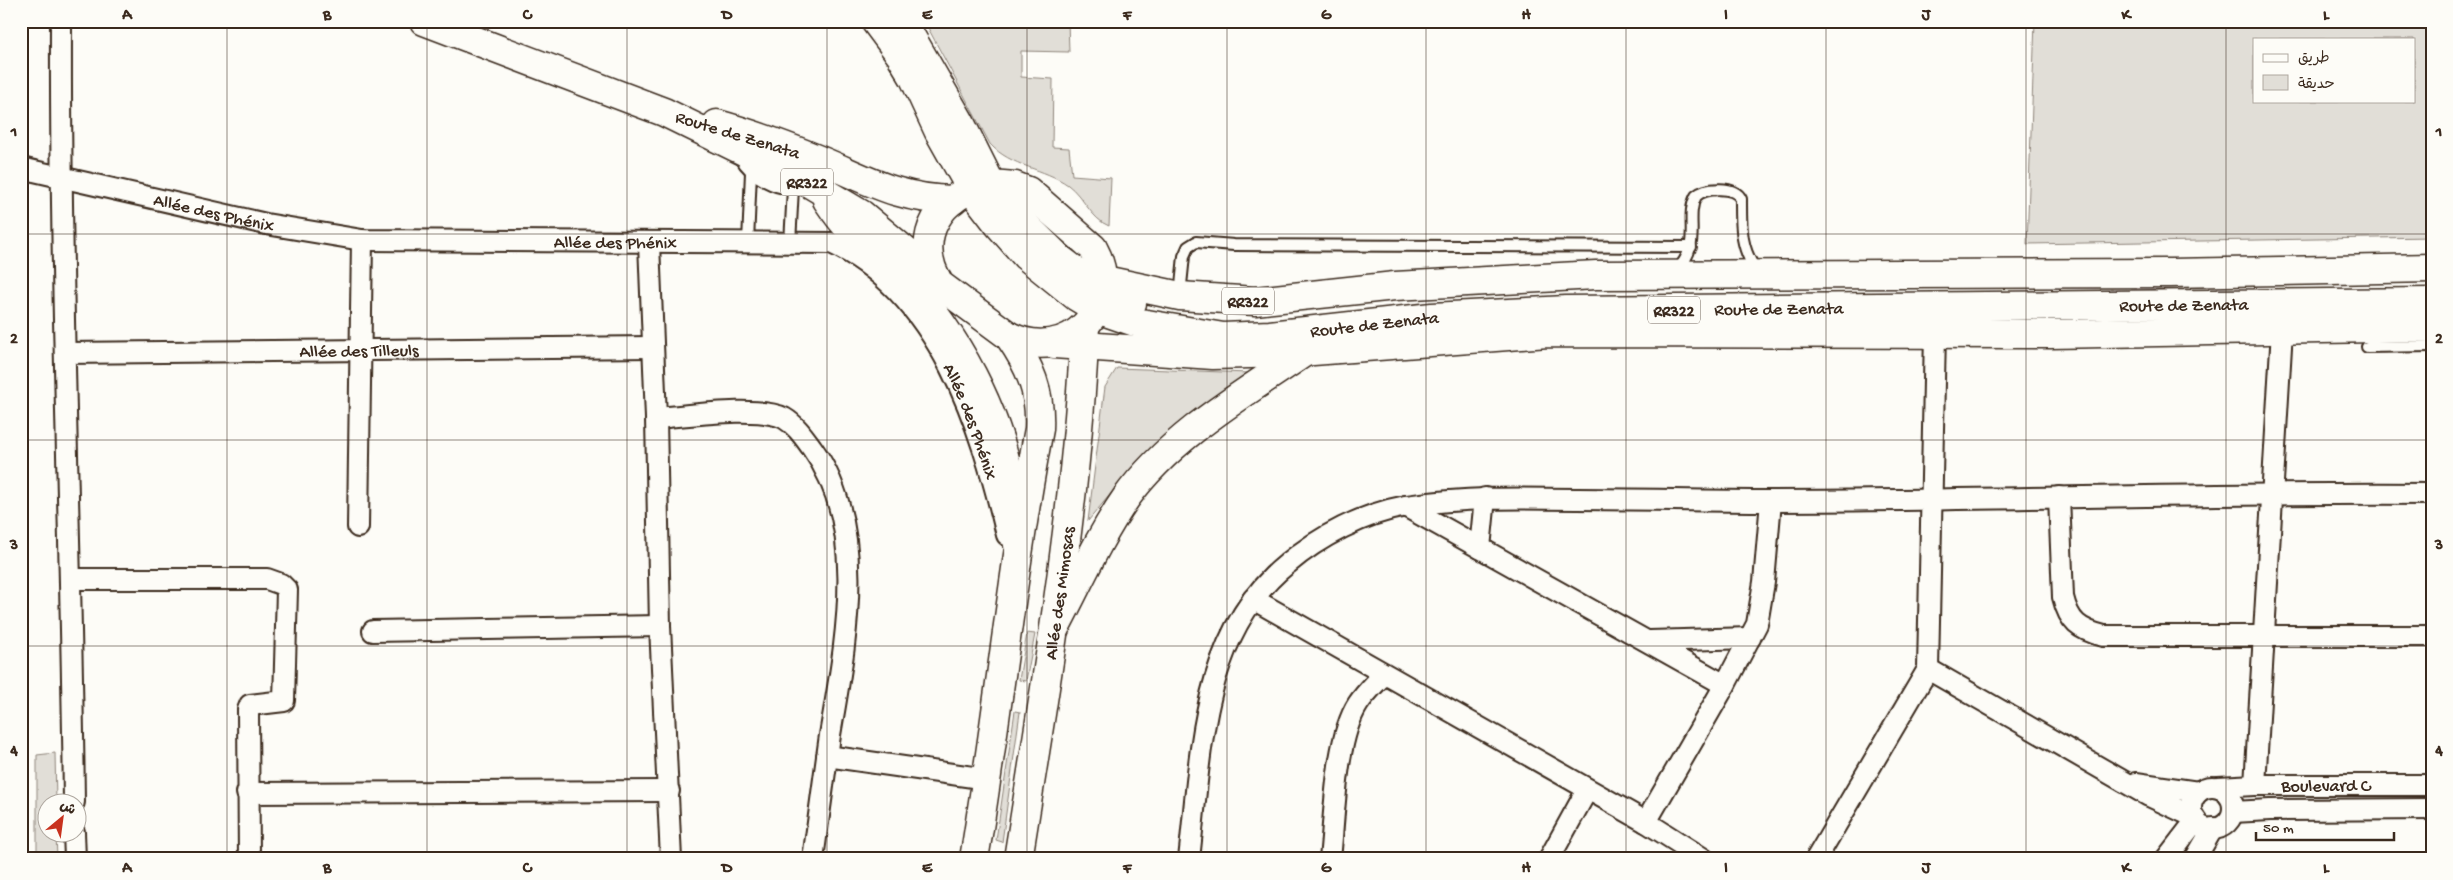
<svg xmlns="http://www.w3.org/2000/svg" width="2453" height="880" font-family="'Gochi Hand','Playpen Sans Arabic',sans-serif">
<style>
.green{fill:#e1ded7;stroke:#8e847a;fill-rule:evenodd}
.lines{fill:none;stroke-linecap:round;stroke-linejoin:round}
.lane-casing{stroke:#3b2a1e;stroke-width:14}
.street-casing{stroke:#3b2a1e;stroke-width:24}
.secondary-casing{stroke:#3b2a1e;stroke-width:31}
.primary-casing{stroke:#3b2a1e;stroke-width:31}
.lane{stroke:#fdfcf7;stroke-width:10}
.street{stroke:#fdfcf7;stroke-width:20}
.secondary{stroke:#fdfcf7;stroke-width:28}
.primary{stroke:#fdfcf7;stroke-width:28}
.grid{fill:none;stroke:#3b2a1e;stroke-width:1;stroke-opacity:0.55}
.labels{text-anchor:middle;stroke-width:5;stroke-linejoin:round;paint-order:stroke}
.shield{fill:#fdfcf7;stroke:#75695f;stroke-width:1}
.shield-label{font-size:16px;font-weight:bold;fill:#3b2a1e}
.street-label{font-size:18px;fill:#3b2a1e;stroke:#fdfcf7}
.neatline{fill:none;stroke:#3b2a1e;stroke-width:2}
.grid-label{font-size:16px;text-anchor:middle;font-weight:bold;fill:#3b2a1e}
</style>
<rect width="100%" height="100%" fill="#fdfcf7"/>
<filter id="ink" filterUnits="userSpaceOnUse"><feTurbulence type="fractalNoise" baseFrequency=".02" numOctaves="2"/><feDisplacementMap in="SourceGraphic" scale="10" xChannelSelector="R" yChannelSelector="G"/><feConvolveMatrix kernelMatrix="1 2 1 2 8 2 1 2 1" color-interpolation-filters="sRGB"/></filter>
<g filter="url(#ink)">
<!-- green -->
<g class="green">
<path d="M933,21H1068L1069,52L1021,51V77L1053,79L1052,147L1069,148L1072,175L1111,178L1109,226C1091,219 1083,196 1068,185C1044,168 1011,167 990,144L927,26Z"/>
<path d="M2035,21H2432V237L2027,244ZM2254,39H2414V101H2254Z"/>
<polygon points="1117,368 1249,373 1174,432 1118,485 1088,521 1105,387"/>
<polygon points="1027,633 1035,634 1026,681 1019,680"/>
<polygon points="1015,711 1020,712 1002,842 996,840"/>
<polygon points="55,753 56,802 48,802 48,832 56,833 57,859 37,859 37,755"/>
</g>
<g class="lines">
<!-- lane casing -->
<g class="lane-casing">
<g id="lane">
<path d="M740,157C750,175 780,196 801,185"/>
<polyline points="748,242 751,172"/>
<polyline points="790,243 793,188"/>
<path d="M1677,270C1703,243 1684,219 1696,196C1706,187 1735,186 1741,199C1741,225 1740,249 1757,271"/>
<polyline points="1180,295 1184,256 1188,247 1196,242 1234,245 1691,247"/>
<polyline points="2367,347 2432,346"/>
</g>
</g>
<!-- street casing -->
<g class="street-casing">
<g id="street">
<path d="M61,21C60,282 71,542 74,802"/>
<path id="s1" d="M21,168L266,224L362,240L831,243C940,294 981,426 1007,535"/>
<polyline points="649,243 656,418 660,626 671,859"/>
<path id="s2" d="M65,353L652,347"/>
<path d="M656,418C687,416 757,405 784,418C796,425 804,437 812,448C870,528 845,645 830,735C824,776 819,818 813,859"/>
<path d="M2059,497L2063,597C2069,622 2079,630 2104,636H2432"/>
<polyline points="1405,506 1725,685"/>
<polyline points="358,527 362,240"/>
<polyline points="1480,548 1485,498"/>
<polyline points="71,579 267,579 281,584 287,590 284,701 250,705 248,710 249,859"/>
<polyline points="1253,599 1646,822 1704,859"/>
<polyline points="373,631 660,626"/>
<polyline points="1650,641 1750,638"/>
<polyline points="1928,669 2149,796 2194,817"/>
<polyline points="827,756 987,779"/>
<polyline points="2136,783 2198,792"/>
<polyline points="2255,785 2282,330"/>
<path id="s3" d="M2218,787L2255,785H2432"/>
<circle cx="2212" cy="808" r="21"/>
<polyline points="247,793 669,791"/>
<polyline points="2233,812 2270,810 2432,809"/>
<polyline points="1646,822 1725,685 1757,624 1764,582 1771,501"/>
<polyline points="74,832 75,859"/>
<path d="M1189,859C1201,757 1200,634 1287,564C1320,536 1363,514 1406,506C1463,497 1520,498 1577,499C1641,499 1706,501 1770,501C1991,501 2211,492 2432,494"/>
<path d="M1330,859C1335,815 1335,740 1358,704C1365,693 1375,684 1384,674"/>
<polyline points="1549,859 1587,790"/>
<polyline points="1816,859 1928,669 1935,333"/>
<polyline points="2166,859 2196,820"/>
<polyline points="2195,859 2213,828"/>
</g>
</g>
<!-- secondary casing -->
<g class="secondary-casing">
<g id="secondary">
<path d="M974,859C998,716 1012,571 1039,429C1041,392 1030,366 1009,336"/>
<path id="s4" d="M1018,859C1046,682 1077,505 1085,326"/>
</g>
</g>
<!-- primary casing -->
<g class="primary-casing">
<g id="primary">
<polyline points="424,21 664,112 807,182 861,214 935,276"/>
<path id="s5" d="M875,21L901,56L914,78L939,132L971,189L998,224L1026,256L1077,297L1097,309L1135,322L1223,337L1270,335L1432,317L1566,310L2432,302"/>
<polyline points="902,21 960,122 991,184 1010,210 1061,260 1102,291 1132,303"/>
<path d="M717,124C753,134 788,147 822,161C870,181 898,199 953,200"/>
<path d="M991,184L1015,186L1028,191L1093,248C1125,306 1069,365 1009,336L940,285C911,238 940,192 991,184Z"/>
<path d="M827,200C835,212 843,223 853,233C868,248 887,259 902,275C957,334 999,412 1012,492C1015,510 1016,528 1018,545"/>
<polyline points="1109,281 1180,296 1255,301 1395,286 1596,275 2170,273 2432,268"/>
<polyline points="1054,344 1213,355 1287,353 1548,333 2051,334 2432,327"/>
<path d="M1055,628C1078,585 1098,538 1126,498C1171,436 1242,395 1305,352"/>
</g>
</g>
<!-- lane -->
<use href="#lane" class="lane"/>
<!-- street -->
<use href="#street" class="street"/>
<!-- secondary -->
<use href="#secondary" class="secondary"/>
<!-- primary -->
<use href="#primary" class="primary"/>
</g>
</g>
<!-- grid -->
<path class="grid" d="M227,21V859M427,21V859M627,21V859M827,21V859M1027,21V859M1227,21V859M1426,21V859M1626,21V859M1826,21V859M2026,21V859M2226,21V859M21,234H2432M21,440H2432M21,646H2432"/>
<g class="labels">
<!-- shield labels -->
<g class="shield">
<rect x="781" y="168.5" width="52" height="27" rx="4"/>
<rect x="1222" y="287.5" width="52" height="27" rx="4"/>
<rect x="1648" y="296.5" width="52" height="27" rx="4"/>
</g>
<g class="shield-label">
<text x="807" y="188">RR322</text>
<text x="1248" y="307">RR322</text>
<text x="1674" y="316">RR322</text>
</g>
<!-- street labels -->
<g class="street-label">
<text transform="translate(738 134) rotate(17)" y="6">Route de Zenata</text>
<text dy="6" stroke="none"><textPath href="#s1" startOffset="198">Allée des Phénix</textPath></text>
<text dy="6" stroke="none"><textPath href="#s1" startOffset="602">Allée des Phénix</textPath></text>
<text dy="6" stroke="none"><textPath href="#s5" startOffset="1461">Route de Zenata</textPath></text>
<text dy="6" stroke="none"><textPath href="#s5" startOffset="1056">Route de Zenata</textPath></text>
<text dy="6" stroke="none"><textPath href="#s5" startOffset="651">Route de Zenata</textPath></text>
<text dy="6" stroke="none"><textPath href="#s2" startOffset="294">Allée des Tilleuls</textPath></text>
<text dy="6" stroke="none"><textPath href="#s1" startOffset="1051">Allée des Phénix</textPath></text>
<text dy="6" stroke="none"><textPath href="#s4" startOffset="269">Allée des Mimosas</textPath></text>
<text dy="6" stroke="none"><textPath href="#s3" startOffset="108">Boulevard C</textPath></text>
</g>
</g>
<!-- margin -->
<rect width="2453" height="880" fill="none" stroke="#fdfcf7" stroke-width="55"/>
<!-- legend -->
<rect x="2253" y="38" width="162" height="65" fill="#fdfcf7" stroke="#afa8a0"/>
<rect x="2263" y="54" width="25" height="8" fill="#fdfcf7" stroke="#afa8a0"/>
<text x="2298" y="62" font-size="15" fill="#3b2a1e">طريق</text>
<rect x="2263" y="75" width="25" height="15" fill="#e1ded7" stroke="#afa8a0"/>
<text x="2298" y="88" font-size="15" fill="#3b2a1e">حديقة</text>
<!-- north arrow -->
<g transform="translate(62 818) rotate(29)"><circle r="24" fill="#fdfcf7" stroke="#afa8a0"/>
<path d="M0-4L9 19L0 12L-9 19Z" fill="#c8321e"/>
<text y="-8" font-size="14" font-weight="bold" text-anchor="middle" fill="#3b2a1e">ش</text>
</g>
<!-- scale -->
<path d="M2256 832v8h138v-8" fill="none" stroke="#3b2a1e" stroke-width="2.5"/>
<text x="2263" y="832" font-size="15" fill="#3b2a1e" stroke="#fdfcf7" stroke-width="4" paint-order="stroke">50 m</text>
<rect x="28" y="28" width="2398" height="824" class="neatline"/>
<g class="grid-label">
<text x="127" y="19">A</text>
<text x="327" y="19">B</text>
<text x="527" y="19">C</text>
<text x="727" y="19">D</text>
<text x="927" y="19">E</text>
<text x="1127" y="19">F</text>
<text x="1326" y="19">G</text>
<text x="1526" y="19">H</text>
<text x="1726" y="19">I</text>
<text x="1926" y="19">J</text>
<text x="2126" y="19">K</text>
<text x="2326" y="19">L</text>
<text x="14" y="136">1</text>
<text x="2439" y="136">1</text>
<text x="14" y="343">2</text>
<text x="2439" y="343">2</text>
<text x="14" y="549">3</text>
<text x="2439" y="549">3</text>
<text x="14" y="755">4</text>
<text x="2439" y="755">4</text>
<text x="127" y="872">A</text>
<text x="327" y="872">B</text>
<text x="527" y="872">C</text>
<text x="727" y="872">D</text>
<text x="927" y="872">E</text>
<text x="1127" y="872">F</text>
<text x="1326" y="872">G</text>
<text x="1526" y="872">H</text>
<text x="1726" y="872">I</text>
<text x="1926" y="872">J</text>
<text x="2126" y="872">K</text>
<text x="2326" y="872">L</text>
</g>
</svg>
